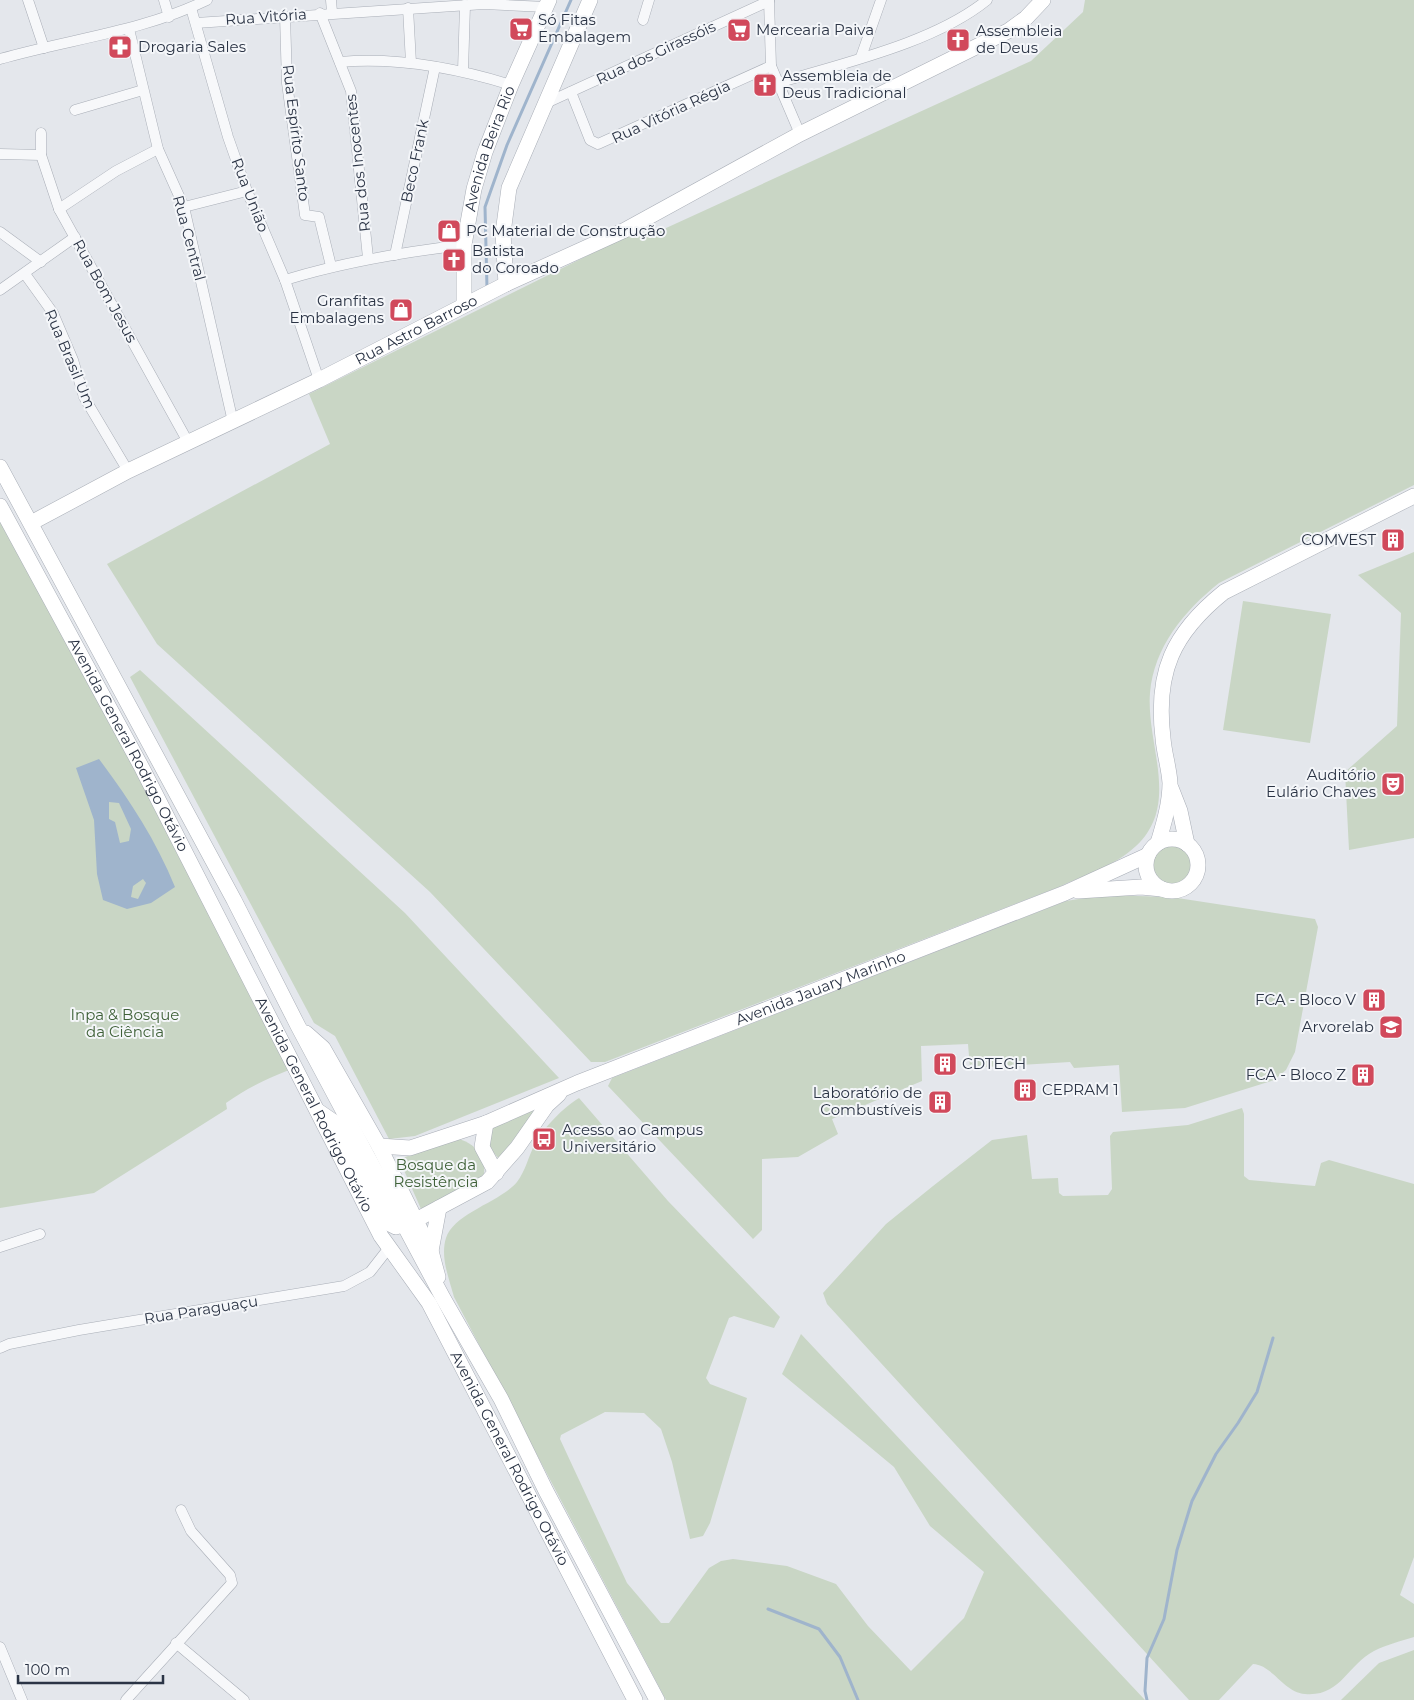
<svg xmlns="http://www.w3.org/2000/svg" width="1414" height="1700" font-family="Montserrat,sans-serif">
<style>
.green{fill:#c9d6c5}
.water{fill:#9fb4cc;fill-rule:evenodd}
.lines{fill:none;stroke-linecap:round;stroke-linejoin:round}
.stream{stroke:#9fb4cc;stroke-width:3}
.street-casing{stroke:#a9aeb7;stroke-width:11}
.secondary-casing{stroke:#a9aeb7;stroke-width:16}
.street{stroke:#f7f8fa;stroke-width:10}
.secondary{stroke:#fff;stroke-width:15}
.labels{text-anchor:middle;stroke-width:4;stroke-linejoin:round;paint-order:stroke}
.street-label{font-size:15px;fill:#2b3445;stroke:#f4f6f9}
.poi-label{font-size:15px;fill:#2b3445;stroke:#f4f6f9;text-anchor:start}
.park-label{font-size:15px;fill:#3f6138;stroke:#f4f6f9}
</style>
<rect width="100%" height="100%" fill="#e4e7ec"/>
<!-- green -->
<g class="green">
<path d="M1085,0H1414V485L1219,583C1184,611 1154,647 1150,693C1146,745 1181,804 1136,846C1115,866 1084,875 1059,887L605,1062H591L430,892L157,644L107,564L330,444L309,394L635,232L653,234L1031,61L1083,12Z"/>
<path d="M0,522L126,751L289,1070C266,1079 246,1089 226,1103L227,1109L94,1193L0,1208Z"/>
<polygon points="1414,552 1414,838 1349,850 1345,772 1397,726 1401,613 1358,575"/>
<polygon points="1243,601 1331,614 1310,743 1223,730"/>
<polygon points="140,670 405,913 559,1078 415,1136 389,1139 335,1036 314,1023 130,677"/>
<circle cx="1172" cy="865" r="19"/>
<polygon points="1104,895 1171,897 1315,919 1318,927 1295,1052 1286,1070 1274,1080 1185,1108 1122,1112 1119,1065 1074,1068 1070,1062 970,1068 968,1044 921,1046 922,1081 832,1119 838,1134 798,1157 762,1159 762,1230 753,1239 608,1086 612,1078 1066,901"/>
<path d="M579,1098L668,1201L780,1317L774,1328L734,1316L729,1318L706,1378L710,1384L747,1398L710,1523L703,1536L690,1539L672,1462L661,1429L644,1413L605,1412L561,1435L560,1439L627,1583L661,1623H669L709,1568L721,1561L733,1559L787,1566L836,1584L868,1626L911,1671L964,1618L984,1572L930,1526L894,1467L782,1374L801,1334L1145,1700H666L454,1297C449,1278 440,1257 446,1238C454,1213 500,1202 517,1182C526,1170 528,1157 535,1144C542,1129 565,1106 579,1098Z"/>
<polygon points="540,1104 499,1159 488,1146 491,1123"/>
<path d="M1242,1108L1244,1114V1176L1249,1180L1315,1186L1321,1163L1329,1160L1414,1184V1557L1400,1595L1414,1604V1637C1401,1641 1386,1645 1374,1651C1347,1665 1341,1697 1305,1694C1283,1692 1273,1665 1253,1664L1219,1700H1189L827,1304L823,1293L886,1224L933,1186L992,1140L1027,1135L1032,1179L1058,1178L1059,1193L1063,1196L1108,1195L1112,1189L1110,1136L1113,1132L1188,1125Z"/>
<path d="M459,1139C478,1145 488,1159 483,1179L421,1209L399,1159Z"/>
<polygon points="1414,1650 1414,1700 1341,1700 1379,1663"/>
</g>
<!-- water -->
<path class="water" d="M99,759C129,799 156,840 175,887L151,903L127,909L103,900L97,874L94,820L76,768ZM109,802L119,803L131,829L129,841L120,843L115,822L109,819ZM143,879L146,883L138,899L131,897L133,886Z"/>
<g class="lines">
<!-- stream -->
<g class="stream">
<polyline points="487,288 485,207 507,145 571,0"/>
<polyline points="768,1609 819,1629 840,1657 858,1700"/>
<polyline points="1147,1700 1145,1691 1147,1658 1164,1619 1177,1550 1192,1501 1216,1454 1238,1423 1257,1392 1273,1338"/>
</g>
<!-- street casing -->
<g class="street-casing">
<g id="street">
<polyline points="28,0 44,48"/>
<polyline points="164,0 169,17"/>
<polyline points="331,0 332,12"/>
<polyline points="769,0 771,66 800,134"/>
<polyline points="191,8 228,137 247,191 285,280 319,380"/>
<polyline points="408,8 411,63"/>
<polyline points="320,13 351,91 368,258"/>
<polyline points="285,16 287,83 305,215 319,217 331,266"/>
<polyline points="643,20 649,0"/>
<polyline points="196,23 484,4 546,7"/>
<polyline points="129,29 158,149 184,207 233,422"/>
<polyline points="861,57 881,0"/>
<path d="M0,59C69,39 141,32 207,0"/>
<path d="M340,62C399,57 456,68 511,85"/>
<polyline points="463,71 465,5"/>
<path d="M778,83C843,63 934,43 987,0"/>
<polyline points="571,92 590,140 598,144 771,66"/>
<polyline points="544,104 769,1"/>
<polyline points="75,110 143,90"/>
<polyline points="41,133 41,155 59,209 188,442"/>
<polyline points="0,154 41,155"/>
<polyline points="184,207 247,191"/>
<polyline points="59,209 116,171 158,149"/>
<polyline points="0,232 41,262"/>
<polyline points="395,255 435,67"/>
<polyline points="25,274 53,313 73,360 84,397 128,471"/>
<path d="M285,280C344,262 403,252 464,245"/>
<polyline points="0,290 75,237"/>
<polyline points="0,1247 40,1234"/>
<polyline points="0,1348 9,1344 79,1330 344,1286 370,1272 388,1249"/>
<polyline points="176,1643 244,1700"/>
<polyline points="0,1647 22,1700"/>
<polyline points="126,1700 232,1583 230,1575 191,1531 181,1510"/>
</g>
</g>
<!-- secondary casing -->
<g class="secondary-casing">
<g id="secondary">
<polyline points="506,284 503,233 509,188 590,0"/>
<path id="s1" d="M464,305V245L474,189L485,152L511,85L549,0"/>
<polyline points="0,467 234,900 298,1026 443,1298 501,1399 546,1491 657,1700"/>
<path id="s2" d="M0,506L142,768L381,1236L429,1303L635,1700"/>
<path id="s3" d="M31,523L128,471L319,380L506,284L625,230L800,134L1008,31L1026,18L1043,0"/>
<polyline points="1171,788 1180,811 1187,844"/>
<circle cx="1172" cy="865" r="26"/>
<path d="M1158,843C1164,823 1170,803 1170,783C1169,767 1164,753 1163,738C1155,672 1173,633 1224,592L1414,496"/>
<polyline points="1078,891 1141,887 1162,889"/>
<polyline points="306,1033 323,1048 379,1146 431,1251 438,1277"/>
<polyline points="318,1111 334,1122 340,1131 382,1214 388,1223 396,1227 416,1220 487,1182 517,1148 547,1105 559,1094"/>
<polyline points="486,1123 482,1147 496,1173"/>
<path id="s4" d="M379,1146L410,1148L486,1123L577,1083L1065,893L1148,855"/>
<polyline points="431,1251 439,1208"/>
</g>
</g>
<!-- street -->
<use href="#street" class="street"/>
<!-- secondary -->
<use href="#secondary" class="secondary"/>
</g>
<!-- icons -->
<defs>
<g id="supermarket-square" transform="scale(1.25)"><rect x="-9" y="-9" width="18" height="18" rx="4" fill="#d1495b" stroke="#f4f6f9"/><path d="M-6-5.5h2.5l.6 2H6L4.5 2H-2.5L-4.4-4H-6ZM-1.5 3.2a1.3 1.3 0 1 0 .1 0ZM3 3.2a1.3 1.3 0 1 0 .1 0Z" fill="#fff"/></g>
<g id="church-square" transform="scale(1.25)"><rect x="-9" y="-9" width="18" height="18" rx="4" fill="#d1495b" stroke="#f4f6f9"/><path d="M-1.2-6h2.4v3.5h3.3v2.4h-3.3V6h-2.4V-.1h-3.3v-2.4h3.3Z" fill="#fff"/></g>
<g id="pharmacy-square" transform="scale(1.25)"><rect x="-9" y="-9" width="18" height="18" rx="4" fill="#d1495b" stroke="#f4f6f9"/><path d="M-2-6h4v4h4v4h-4v4h-4v-4h-4v-4h4Z" fill="#fff"/></g>
<g id="shop-square" transform="scale(1.25)"><rect x="-9" y="-9" width="18" height="18" rx="4" fill="#d1495b" stroke="#f4f6f9"/><path d="M-5-2.5h2.3a2.7 3.5 0 0 1 5.4 0H5L5.5 6h-11ZM-1.5-2.5h3a1.5 2.3 0 0 0-3 0Z" fill="#fff"/></g>
<g id="building-square" transform="scale(1.25)"><rect x="-9" y="-9" width="18" height="18" rx="4" fill="#d1495b" stroke="#f4f6f9"/><path d="M-4-6H4V6H1V3H-1V6H-4ZM-2.5-4.3h1.7v1.8h-1.7ZM.8-4.3h1.7v1.8H.8ZM-2.5-1h1.7V.8h-1.7ZM.8-1h1.7V.8H.8Z" fill="#fff"/></g>
<g id="theatre-square" transform="scale(1.25)"><rect x="-9" y="-9" width="18" height="18" rx="4" fill="#d1495b" stroke="#f4f6f9"/><path d="M-5-5.5Q0-4 5-5.5V0Q5 5 0 6Q-5 5-5 0ZM-3.3-2.5H-1v1.5H-3.3ZM1-2.5H3.3v1.5H1ZM-2.8 1Q0 5.5 2.8 1Z" fill="#fff"/></g>
<g id="school-square" transform="scale(1.25)"><rect x="-9" y="-9" width="18" height="18" rx="4" fill="#d1495b" stroke="#f4f6f9"/><path d="M0-5L7-2L0 1L-7-2ZM-4 1L0 2.5L4 1V4Q0 6-4 4Z" fill="#fff"/></g>
<g id="bus-square" transform="scale(1.25)"><rect x="-9" y="-9" width="18" height="18" rx="4" fill="#d1495b" stroke="#f4f6f9"/><path d="M-5-6H5V4H4V6H2V4H-2V6H-4V4H-5ZM-3.5-4V0h7V-4ZM-3.5 1.2v1.5H-2V1.2ZM2 1.2v1.5H3.5V1.2Z" fill="#fff"/></g>
</defs>
<g fill-rule="evenodd">
<use href="#supermarket-square" x="521" y="29"/>
<use href="#supermarket-square" x="739" y="30"/>
<use href="#church-square" x="958" y="40"/>
<use href="#pharmacy-square" x="120" y="47"/>
<use href="#church-square" x="765" y="85"/>
<use href="#shop-square" x="449" y="231"/>
<use href="#church-square" x="454" y="260"/>
<use href="#shop-square" x="401" y="310"/>
<use href="#building-square" x="1393" y="540"/>
<use href="#theatre-square" x="1393" y="784"/>
<use href="#building-square" x="1374" y="1000"/>
<use href="#school-square" x="1391" y="1027"/>
<use href="#building-square" x="945" y="1064"/>
<use href="#building-square" x="1363" y="1075"/>
<use href="#building-square" x="1025" y="1090"/>
<use href="#building-square" x="940" y="1102"/>
<use href="#bus-square" x="544" y="1139"/>
</g>
<g class="labels">
<!-- street labels -->
<g class="street-label">
<text transform="translate(266 17) rotate(-4)" y="5">Rua Vitória</text>
<text transform="translate(656 53) rotate(-25)" y="5">Rua dos Girassóis</text>
<text transform="translate(671 112) rotate(-25)" y="5">Rua Vitória Régia</text>
<text transform="translate(296 133) rotate(83)" y="5">Rua Espírito Santo</text>
<text dy="5" stroke="none"><textPath href="#s1" startOffset="160">Avenida Beira Rio</textPath></text>
<text transform="translate(415 161) rotate(-78)" y="5">Beco Frank</text>
<text transform="translate(358 163) rotate(-96)" y="5">Rua dos Inocentes</text>
<text transform="translate(250 195) rotate(69)" y="5">Rua União</text>
<text transform="translate(189 238) rotate(75)" y="5">Rua Central</text>
<text transform="translate(105 291) rotate(61)" y="5">Rua Bom Jesus</text>
<text dy="5" stroke="none"><textPath href="#s3" startOffset="431">Rua Astro Barroso</textPath></text>
<text transform="translate(70 359) rotate(67)" y="5">Rua Brasil Um</text>
<text dy="5" stroke="none"><textPath href="#s2" startOffset="271">Avenida General Rodrigo Otávio</textPath></text>
<text dy="5" stroke="none"><textPath href="#s4" startOffset="472">Avenida Jauary Marinho</textPath></text>
<text dy="5" stroke="none"><textPath href="#s2" startOffset="676">Avenida General Rodrigo Otávio</textPath></text>
<text transform="translate(201 1310) rotate(-9)" y="5">Rua Paraguaçu</text>
<text dy="5" stroke="none"><textPath href="#s2" startOffset="1081">Avenida General Rodrigo Otávio</textPath></text>
</g>
<!-- poi labels -->
<g class="poi-label">
<text x="538" y="25">Só Fitas<tspan x="538" dy="17">Embalagem</tspan></text>
<text x="756" y="35">Mercearia Paiva</text>
<text x="976" y="36">Assembleia<tspan x="976" dy="17">de Deus</tspan></text>
<text x="138" y="52">Drogaria Sales</text>
<text x="782" y="81">Assembleia de<tspan x="782" dy="17">Deus Tradicional</tspan></text>
<text x="466" y="236">PC Material de Construção</text>
<text x="472" y="256">Batista<tspan x="472" dy="17">do Coroado</tspan></text>
<text x="384" y="306" text-anchor="end">Granfitas<tspan x="384" dy="17">Embalagens</tspan></text>
<text x="1376" y="545" text-anchor="end">COMVEST</text>
<text x="1376" y="780" text-anchor="end">Auditório<tspan x="1376" dy="17">Eulário Chaves</tspan></text>
<text x="1356" y="1005" text-anchor="end">FCA - Bloco V</text>
<text x="1374" y="1032" text-anchor="end">Arvorelab</text>
<text x="962" y="1069">CDTECH</text>
<text x="1346" y="1080" text-anchor="end">FCA - Bloco Z</text>
<text x="1042" y="1095">CEPRAM 1</text>
<text x="922" y="1098" text-anchor="end">Laboratório de<tspan x="922" dy="17">Combustíveis</tspan></text>
<text x="562" y="1135">Acesso ao Campus<tspan x="562" dy="17">Universitário</tspan></text>
</g>
<!-- park labels -->
<g class="park-label">
<text x="125" y="1020">Inpa &amp; Bosque<tspan x="125" dy="17">da Ciência</tspan></text>
<text x="436" y="1170">Bosque da<tspan x="436" dy="17">Resistência</tspan></text>
</g>
</g>
<!-- scale -->
<path d="M18 1675v8h145v-8" fill="none" stroke="#2b3445" stroke-width="2.5"/>
<text x="25" y="1675" font-size="15" fill="#2b3445" stroke="#f4f6f9" stroke-width="4" paint-order="stroke">100 m</text>
</svg>
